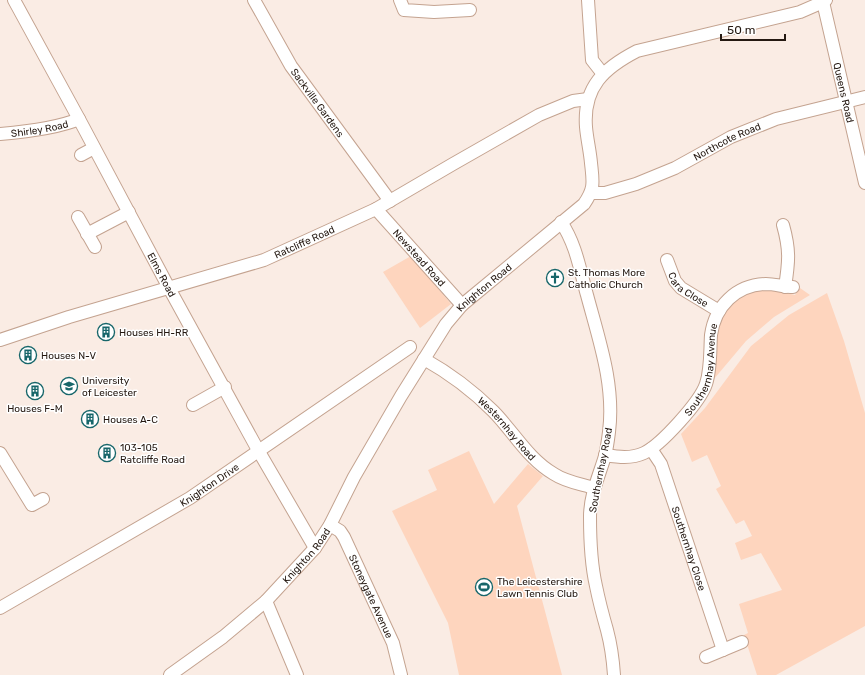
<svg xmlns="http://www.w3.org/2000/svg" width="865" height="675" font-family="Rubik,sans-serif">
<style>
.green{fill:#fed5be}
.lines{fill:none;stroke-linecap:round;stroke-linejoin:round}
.minor-casing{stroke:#c4a390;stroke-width:14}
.minor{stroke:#fff;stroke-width:12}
.labels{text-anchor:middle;stroke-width:3;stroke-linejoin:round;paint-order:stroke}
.street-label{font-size:10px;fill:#241811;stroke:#fff}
.poi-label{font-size:10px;fill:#241811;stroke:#fff;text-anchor:start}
</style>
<rect width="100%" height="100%" fill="#faece4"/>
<!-- green -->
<g class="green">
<polygon points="411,256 451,304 420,328 383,272"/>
<path d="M767,288L795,295L800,288L810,295L774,317L746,341L714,379H712C715,349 714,305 748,292C754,290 761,289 767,288Z"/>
<polygon points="827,293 844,341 865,413 865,626 776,675 757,675 744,635 748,633 739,604 782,590 761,553 741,560 735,543 752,536 744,520 736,524 716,489 721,486 707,455 692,462 681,434 705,408 751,346 789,315"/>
<polygon points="469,451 494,504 528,464 543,476 517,506 562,675 459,675 448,623 392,511 437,490 428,470"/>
</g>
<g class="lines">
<!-- minor casing -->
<g class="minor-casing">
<g id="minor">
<path id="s1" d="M14,0L79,119L169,288L258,450L315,548"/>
<path id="s2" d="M254,0L291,66L390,201"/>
<polyline points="400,0 404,10 434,12 470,10"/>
<polyline points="588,0 592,60 603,74"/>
<path id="s3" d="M823,2L865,183"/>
<path id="s4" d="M0,134C23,132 58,128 79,119"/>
<polyline points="81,155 94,148"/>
<path id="s5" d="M591,193H605L636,184L675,168L731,137L776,119L865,97"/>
<path id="s6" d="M376,209L462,305"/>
<polyline points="78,217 95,247"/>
<path d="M561,222C576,244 580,270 587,295C599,340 615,385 609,432C608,440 607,448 605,456C599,476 590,495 590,517C590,540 591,564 596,586C599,601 603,616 607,630C611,645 613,660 614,675"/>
<path d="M783,225C790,250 789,261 785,287"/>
<polyline points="87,234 129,212"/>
<path id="s7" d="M667,260L675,281L681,288L719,311"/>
<path id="s8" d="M0,340L69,317L264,260L376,209L453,164L539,115L573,101L588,99"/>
<path id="s9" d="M424,359C449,373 472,390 493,411C513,431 528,459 554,474C566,482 581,484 594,488"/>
<polyline points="193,405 225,387"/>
<path id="s10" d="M651,449L661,464L723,650"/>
<polyline points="0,453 32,505 43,499"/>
<path id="s11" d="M605,455C618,457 631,459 644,453C661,445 700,402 706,384C711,369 710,351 711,335C715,306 736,285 766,284C775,284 784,287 793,287"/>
<path id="s12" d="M330,525L340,531L344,537L393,643L401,675"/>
<polyline points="266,601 297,675"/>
<path id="s13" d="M0,608L190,498L410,347"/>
<polyline points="706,657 742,642"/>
<path id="s14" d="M170,675L223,637L266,601L315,548L330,525L354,477L401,396L446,324L462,305L584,204C595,188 593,182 591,163C590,151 587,139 586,127C583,87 604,68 637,51L800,12L823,2L826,0"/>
</g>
</g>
<!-- minor -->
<use href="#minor" class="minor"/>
</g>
<!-- icons -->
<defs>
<g id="church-ring" transform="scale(0.9)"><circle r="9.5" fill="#fff" stroke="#17666a" stroke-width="1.5"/><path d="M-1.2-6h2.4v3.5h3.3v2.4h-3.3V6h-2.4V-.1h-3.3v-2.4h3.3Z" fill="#17666a"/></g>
<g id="building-ring" transform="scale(0.9)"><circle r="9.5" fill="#fff" stroke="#17666a" stroke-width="1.5"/><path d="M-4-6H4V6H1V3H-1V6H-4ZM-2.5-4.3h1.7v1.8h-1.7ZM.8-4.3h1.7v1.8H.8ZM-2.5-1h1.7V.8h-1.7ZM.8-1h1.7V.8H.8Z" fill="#17666a"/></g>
<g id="university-ring" transform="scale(0.9)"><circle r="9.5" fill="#fff" stroke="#17666a" stroke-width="1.5"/><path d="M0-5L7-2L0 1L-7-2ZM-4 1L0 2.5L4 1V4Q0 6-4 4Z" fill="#17666a"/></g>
<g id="stadium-ring" transform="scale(0.9)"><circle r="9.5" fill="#fff" stroke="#17666a" stroke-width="1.5"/><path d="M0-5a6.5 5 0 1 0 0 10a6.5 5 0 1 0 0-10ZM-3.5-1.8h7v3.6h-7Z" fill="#17666a"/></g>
</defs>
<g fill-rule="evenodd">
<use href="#church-ring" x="555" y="278"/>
<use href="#building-ring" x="106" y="332"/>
<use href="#building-ring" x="28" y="355"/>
<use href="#university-ring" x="69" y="386"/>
<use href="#building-ring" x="35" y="391"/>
<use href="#building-ring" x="90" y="419"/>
<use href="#building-ring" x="107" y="453"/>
<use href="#stadium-ring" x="484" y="587"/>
</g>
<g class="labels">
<!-- street labels -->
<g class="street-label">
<text dy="4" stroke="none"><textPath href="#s3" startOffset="93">Queens Road</textPath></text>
<text dy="4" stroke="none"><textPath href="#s2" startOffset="121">Sackville Gardens</textPath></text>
<text dy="4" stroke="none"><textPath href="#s4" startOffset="40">Shirley Road</textPath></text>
<text dy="4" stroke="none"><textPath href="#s5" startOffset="147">Northcote Road</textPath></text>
<text dy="4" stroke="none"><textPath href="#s8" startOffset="320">Ratcliffe Road</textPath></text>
<text dy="4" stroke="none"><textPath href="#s6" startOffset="65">Newstead Road</textPath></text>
<text dy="4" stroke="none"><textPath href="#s1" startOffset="312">Elms Road</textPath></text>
<text dy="4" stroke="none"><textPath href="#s14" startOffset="506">Knighton Road</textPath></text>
<text dy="4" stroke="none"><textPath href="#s7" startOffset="38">Cara Close</textPath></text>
<text dy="4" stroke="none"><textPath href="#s11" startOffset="146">Southernhay Avenue</textPath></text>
<text dy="4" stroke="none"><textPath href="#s9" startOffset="109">Westernhay Road</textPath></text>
<text transform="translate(600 470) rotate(-79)" y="4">Southernhay Road</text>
<text dy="4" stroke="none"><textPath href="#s13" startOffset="243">Knighton Drive</textPath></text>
<text dy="4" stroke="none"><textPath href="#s10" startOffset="107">Southernhay Close</textPath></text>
<text dy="4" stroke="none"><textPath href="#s14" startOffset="182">Knighton Road</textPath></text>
<text dy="4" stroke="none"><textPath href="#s12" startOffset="84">Stoneygate Avenue</textPath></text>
</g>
<!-- poi labels -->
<g class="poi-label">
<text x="568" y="276">St. Thomas More<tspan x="568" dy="12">Catholic Church</tspan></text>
<text x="119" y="336">Houses HH-RR</text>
<text x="41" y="359">Houses N-V</text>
<text x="82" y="384">University<tspan x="82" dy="12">of Leicester</tspan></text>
<text x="35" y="412" text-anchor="middle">Houses F-M</text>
<text x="103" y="423">Houses A-C</text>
<text x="120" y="451">103-105<tspan x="120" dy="12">Ratcliffe Road</tspan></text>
<text x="497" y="585">The Leicestershire<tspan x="497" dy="12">Lawn Tennis Club</tspan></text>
</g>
</g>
<!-- scale -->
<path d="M721 34v6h64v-6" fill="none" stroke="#241811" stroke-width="2"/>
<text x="727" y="34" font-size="12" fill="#241811" stroke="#ffffff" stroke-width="3" paint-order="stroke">50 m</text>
</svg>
